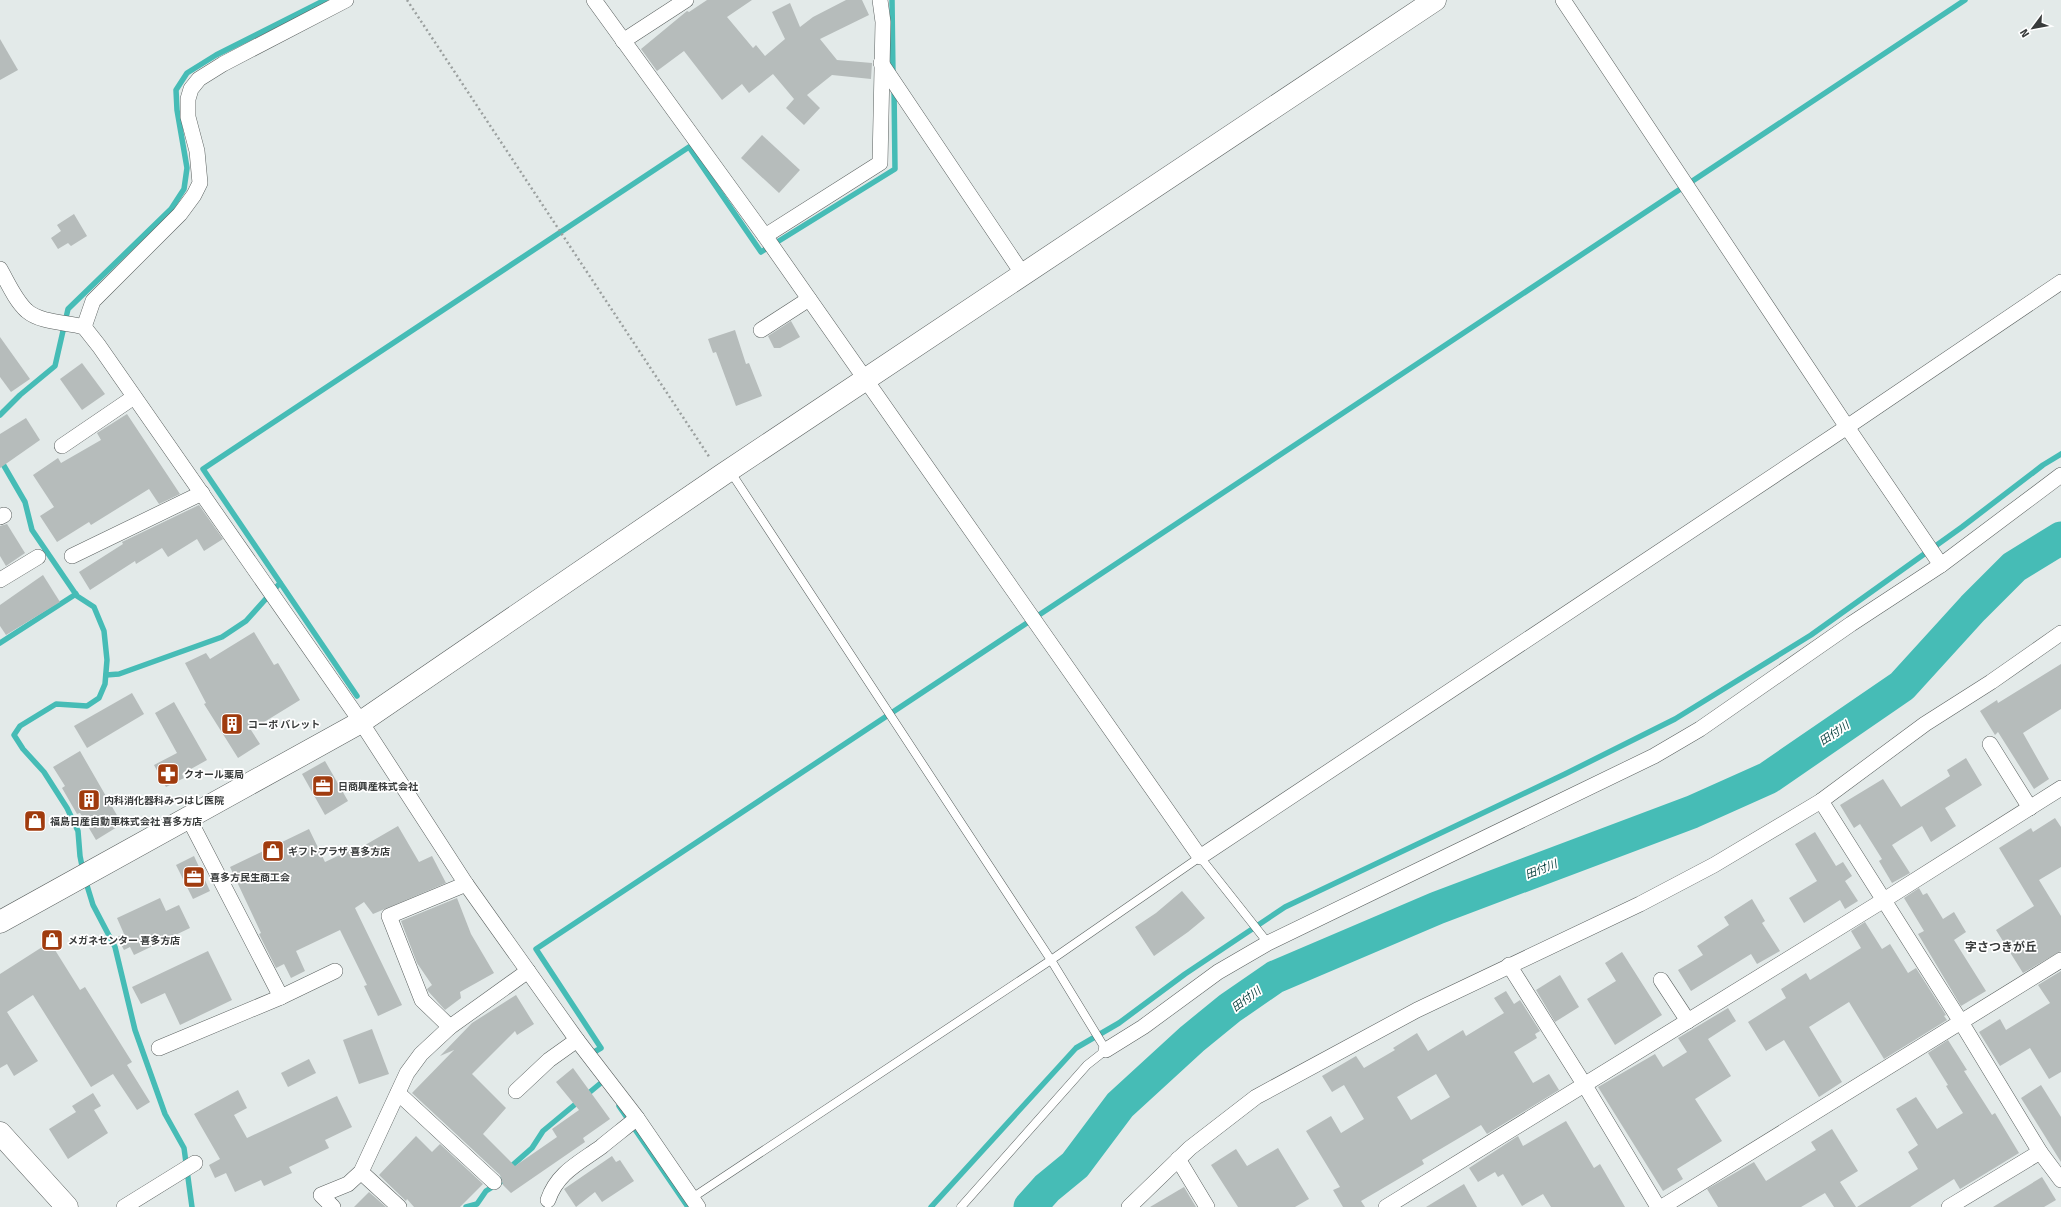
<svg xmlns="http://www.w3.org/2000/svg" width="2061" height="1207" font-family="'Fira Sans','Noto Sans JP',sans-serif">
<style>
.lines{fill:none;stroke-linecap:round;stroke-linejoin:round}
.stream{stroke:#46bcb6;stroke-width:5.5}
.river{stroke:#46bcb6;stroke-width:33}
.building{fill:#b6bcbb;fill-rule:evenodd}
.lane-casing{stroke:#5a605f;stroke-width:9}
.street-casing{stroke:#5a605f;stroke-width:16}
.secondary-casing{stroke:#5a605f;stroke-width:23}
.path{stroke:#9ba09f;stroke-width:2.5;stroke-dasharray:2 3;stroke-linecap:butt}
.lane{stroke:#fff;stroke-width:8}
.street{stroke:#fff;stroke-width:15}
.secondary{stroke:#fff;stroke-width:22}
.labels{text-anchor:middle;stroke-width:3.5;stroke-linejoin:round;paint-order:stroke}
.poi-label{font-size:10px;font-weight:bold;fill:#383b3b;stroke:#fff;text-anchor:start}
.water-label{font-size:11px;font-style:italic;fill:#063e3c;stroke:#fff}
.quarter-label{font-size:12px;font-weight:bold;fill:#383b3b;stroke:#fff}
</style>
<rect width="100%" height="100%" fill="#e3eae9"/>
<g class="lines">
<!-- stream -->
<g class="stream">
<polyline points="892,0 893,75"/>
<polyline points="0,415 20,395 55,366 68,309 171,209 184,189 187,168 177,110 176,90 187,73 216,55 325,0"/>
<polyline points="0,459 25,502 32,530 77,596 94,607 104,631 107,660 105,684 99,698 87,706 56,704 20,726 14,735 23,749 44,772 67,808 78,831 80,856 83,871"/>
<polyline points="0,643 76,594"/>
<polyline points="106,675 119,674 222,637 246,621 280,583"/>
<polyline points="357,696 203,469 689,147 761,252 895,169 894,88"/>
<polyline points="85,879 93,905 115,947 135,1030 165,1114 184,1148 192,1207"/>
<polyline points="589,1055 601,1048 536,949 1965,0"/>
<polyline points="619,1106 688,1207"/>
<polyline points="466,1207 477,1204 486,1191 502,1181 507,1170 532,1148 543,1131 602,1082"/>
<polyline points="931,1207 1076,1048 1119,1023 1185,974 1285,907 1565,774 1675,719 1811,635 1962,527 2043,465 2061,454"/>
</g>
<!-- river -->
<polyline class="river" points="1030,1207 1047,1188 1075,1165 1120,1105 1192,1039 1230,1008 1275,977 1437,908 1692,812 1768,778 1902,686 1973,608 2014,567 2061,538"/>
</g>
<!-- building -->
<g class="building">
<polygon points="707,0 752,0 727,17 753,48 756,45 765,56 785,39 772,12 790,3 800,27 813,17 846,0 862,0 869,15 820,39 837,60 872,63 871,79 832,75 807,95 820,108 804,125 786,108 794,99 773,74 749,93 742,84 722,100 684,51 657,71 641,49 687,11 689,12"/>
<polygon points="0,39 18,70 0,80"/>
<polygon points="762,135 800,170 779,193 741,158"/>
<polygon points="74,214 87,236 71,246 68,243 58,249 51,238 61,231 57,225"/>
<polygon points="791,321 800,337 780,348 774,348 768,336"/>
<polygon points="735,330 746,364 749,363 762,396 736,406 716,352 713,353 708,339"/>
<polygon points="0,337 30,379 11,392 0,377"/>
<polygon points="82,363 105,394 82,410 60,379"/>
<polygon points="127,414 180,494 159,504 149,489 91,525 89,522 57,542 40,516 54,507 33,475 58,458 61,463 101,440 97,433"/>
<polygon points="26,418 40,440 0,468 0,434"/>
<polygon points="199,505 223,539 204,551 197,539 168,557 162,548 136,564 135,561 90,590 79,572 123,544 122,542"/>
<polygon points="7,524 25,553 6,566 0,556 0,526"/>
<polygon points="43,575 60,602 6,635 0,626 0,605"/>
<polygon points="254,632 274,665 278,663 300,700 251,730 260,744 238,758 204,704 206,703 185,663 206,653 210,659"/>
<polygon points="2061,664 2061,709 2023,733 2049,779 2034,789 1998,732 1995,735 1980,711 1997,700 1998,703"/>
<polygon points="132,693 144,714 87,748 74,726"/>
<polygon points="174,702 207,760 182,774 184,778 166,787 154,765 177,753 155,713"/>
<polygon points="80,751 122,824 96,840 80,813 77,814 62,788 65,786 53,767"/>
<polygon points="1966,758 1982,785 1945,808 1956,826 1931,842 1922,826 1892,845 1910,873 1892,883 1879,861 1882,859 1860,824 1854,828 1840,805 1883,779 1901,807 1950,776 1947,770"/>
<polygon points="325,761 348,801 325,815 302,774"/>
<polygon points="2055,818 2061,827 2061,867 2039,880 2061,916 2061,951 2023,973 1996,930 2034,906 1999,848 2031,828 2033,832"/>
<polygon points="398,826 419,862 432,856 446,883 373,914 364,902 355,908 402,1005 378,1016 364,986 367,985 340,930 296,951 305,971 291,978 284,964 276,968 259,934 261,933 230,867 309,829 325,862 359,846 360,848"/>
<polygon points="1815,832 1836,866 1843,862 1852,876 1845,881 1858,901 1845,909 1840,900 1804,923 1789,898 1817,881 1795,844"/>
<polygon points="194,856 210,891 193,899 176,865"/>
<polygon points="1919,888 1923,895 1927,893 1943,919 1954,912 1966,932 1954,940 1986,991 1961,1006 1918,934 1924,931 1904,898"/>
<polygon points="1182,891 1205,918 1188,932 1154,956 1135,927 1156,913"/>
<polygon points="160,898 166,911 179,905 190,928 134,955 130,947 124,950 117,937 124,934 117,918"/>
<polygon points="457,898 471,934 494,973 460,992 461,998 445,1010 428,991 427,989 432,985 417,963 401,921"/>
<polygon points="1752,899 1765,921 1762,923 1780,951 1757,964 1751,954 1691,991 1678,970 1703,955 1697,946 1729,925 1724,917"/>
<polygon points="1865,922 1882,949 1890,944 1908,973 1916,968 1946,1015 1944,1016 1947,1020 1884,1059 1849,1002 1809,1027 1842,1082 1819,1097 1784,1040 1766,1051 1748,1022 1786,998 1781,989 1806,973 1810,980 1861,948 1851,931"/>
<polygon points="50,942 80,990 85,987 132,1062 127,1065 150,1102 137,1110 113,1074 91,1087 33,995 7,1012 38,1061 14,1076 7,1064 0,1068 0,974"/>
<polygon points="208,951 232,1000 180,1025 165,993 141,1004 132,987"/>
<polygon points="1622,952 1662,1015 1615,1045 1587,999 1616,981 1605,963"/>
<polygon points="2061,971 2061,1072 2049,1079 2030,1048 2000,1066 1979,1032 2000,1019 2006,1030 2050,1003 2038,985"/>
<polygon points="1560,975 1579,1007 1555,1022 1536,990"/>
<path d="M1506,991L1514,1004L1520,1000L1540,1031L1535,1034L1537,1038L1514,1052L1533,1083L1549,1074L1559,1090L1487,1134L1481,1125L1422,1160L1424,1164L1361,1201L1365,1207H1343L1333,1190L1340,1187L1306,1131L1331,1116L1341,1133L1364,1119L1344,1085L1332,1092L1322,1076L1356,1056L1364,1068L1395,1050L1393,1048L1417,1033L1428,1051L1463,1030L1466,1036L1504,1013L1494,998ZM1436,1074L1450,1097L1411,1120L1397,1097Z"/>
<polygon points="516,995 534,1024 517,1035 515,1031 472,1074 506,1108 483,1134 515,1166 557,1137 552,1129 579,1110 556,1082 573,1068 610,1119 583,1138 585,1142 511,1193 503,1185 500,1175 412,1093 454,1050 440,1056 472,1023"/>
<polygon points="1728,1008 1736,1021 1708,1039 1731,1076 1695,1099 1722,1141 1677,1169 1683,1179 1663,1191 1598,1087 1655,1054 1663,1067 1687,1052 1678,1038"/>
<polygon points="372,1029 389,1074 359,1084 343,1040"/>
<polygon points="1948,1040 1967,1070 1964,1071 1992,1115 1995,1113 2019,1153 1960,1189 1954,1179 1910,1207 1857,1207 1918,1169 1908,1152 1918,1145 1896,1109 1916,1097 1937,1129 1963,1113 1946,1086 1948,1085 1928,1053"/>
<polygon points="309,1059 316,1073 288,1087 281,1073"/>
<polygon points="2041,1085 2061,1117 2061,1162 2021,1098"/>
<polygon points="238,1090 247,1108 234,1115 247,1138 337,1096 352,1127 325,1140 329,1148 289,1167 292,1173 264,1186 261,1180 235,1192 226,1173 215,1178 209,1165 220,1159 194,1114"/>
<polygon points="93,1093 101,1106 94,1110 108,1133 68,1159 49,1129 76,1112 72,1106"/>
<polygon points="1566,1121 1594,1168 1600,1164 1625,1207 1551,1207 1543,1194 1522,1206 1503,1174 1498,1177 1495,1172 1478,1182 1469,1168 1518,1136 1523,1146"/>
<polygon points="1832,1129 1858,1171 1840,1182 1856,1207 1834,1207 1825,1193 1801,1207 1718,1207 1707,1189 1754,1162 1766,1181 1816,1150 1811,1142"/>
<polygon points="416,1136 432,1152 440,1144 483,1184 460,1207 414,1207 407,1199 406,1201 379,1175"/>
<polygon points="1278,1148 1309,1199 1295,1207 1238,1207 1211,1165 1236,1149 1247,1166"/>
<polygon points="612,1156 616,1162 620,1160 634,1181 602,1202 595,1192 576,1207 564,1189"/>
<polygon points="2042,1177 2056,1200 2044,1207 1993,1207"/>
<polygon points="1464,1184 1477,1207 1426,1207"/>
<polygon points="1184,1187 1196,1207 1150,1207"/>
<polygon points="369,1192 386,1207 354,1207"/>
</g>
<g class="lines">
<!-- lane casing -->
<g class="lane-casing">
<g id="lane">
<polyline points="730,471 1051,960 1106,1050 1087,1065 961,1207"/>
<polyline points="692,1198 1051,960 1200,857 1268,943"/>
</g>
</g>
<!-- street casing -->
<g class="street-casing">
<g id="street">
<polyline points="594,0 765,236 1200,857 1847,427 2061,282"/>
<polyline points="1563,0 1847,427 1941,565"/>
<polyline points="623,41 686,0"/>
<polyline points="881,63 1024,276"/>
<polyline points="765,236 880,163 883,22 880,0"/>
<path d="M0,269C8,283 15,300 27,311C41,323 67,322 84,327L99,346L361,722L466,884L577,1040L637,1118L698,1207"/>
<polyline points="84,327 93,301 180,214 194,195 200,183 197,151 188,117 188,99 191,89 199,79 223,64 346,0"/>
<polyline points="761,330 809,299"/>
<polyline points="62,446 134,397"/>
<polyline points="0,517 4,515"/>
<polyline points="72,556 202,493"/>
<polyline points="0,580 38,557"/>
<polyline points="1990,744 2030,808"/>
<polyline points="1821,801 1961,1022 2040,1152 2061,1180"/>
<polyline points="188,817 281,997"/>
<polyline points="1509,965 1584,1084 1658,1207"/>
<polyline points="1661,980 1688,1021"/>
<polyline points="450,1027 422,1000 389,916 466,884"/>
<polyline points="159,1048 281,997 335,971"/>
<polyline points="1106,1050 1143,1027 1218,972 1268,943 1654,756 1700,729 1851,624 1941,565 2061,475"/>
<polyline points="516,1091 549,1060 577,1040"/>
<polyline points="398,1093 494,1182"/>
<polyline points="1178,1159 1207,1207"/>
<polyline points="361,1172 399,1207"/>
<path d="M548,1200C557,1173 579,1163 601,1147C613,1137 625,1128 637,1118"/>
<polyline points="124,1207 195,1163"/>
<polyline points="333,1207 321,1195 348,1184 361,1172 407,1073 421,1054 450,1027 528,971"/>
<polyline points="1129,1207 1190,1148 1256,1097 1417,1010 1640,904 1714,865 1821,801 1925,724 1991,682 2061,633"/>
<polyline points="1386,1207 1884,900 2061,788"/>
<polyline points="1662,1207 2061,960"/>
<polyline points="1949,1207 2040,1152"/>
</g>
</g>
<!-- secondary casing -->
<g class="secondary-casing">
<g id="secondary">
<polyline points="0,922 361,722 722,475 1435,0"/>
<polyline points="0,1133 67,1207"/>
</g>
</g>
<!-- path -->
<polyline class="path" points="407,0 710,458"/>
<!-- lane -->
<use href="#lane" class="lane"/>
<!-- street -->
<use href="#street" class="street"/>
<!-- secondary -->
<use href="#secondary" class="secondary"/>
</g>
<!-- icons -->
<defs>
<g id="building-square" transform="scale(1.15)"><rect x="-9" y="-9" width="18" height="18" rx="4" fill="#a03b0e" stroke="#fff"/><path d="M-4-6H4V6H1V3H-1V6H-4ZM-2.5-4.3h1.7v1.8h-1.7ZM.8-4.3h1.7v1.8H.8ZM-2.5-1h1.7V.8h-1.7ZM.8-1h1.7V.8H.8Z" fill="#fff"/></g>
<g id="pharmacy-square" transform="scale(1.15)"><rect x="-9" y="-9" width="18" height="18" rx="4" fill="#a03b0e" stroke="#fff"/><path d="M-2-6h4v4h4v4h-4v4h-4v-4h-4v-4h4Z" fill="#fff"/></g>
<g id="office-square" transform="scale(1.15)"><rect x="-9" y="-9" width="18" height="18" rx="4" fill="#a03b0e" stroke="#fff"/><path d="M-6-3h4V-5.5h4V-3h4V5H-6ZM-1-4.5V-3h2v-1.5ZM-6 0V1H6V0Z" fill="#fff"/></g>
<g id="shop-square" transform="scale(1.15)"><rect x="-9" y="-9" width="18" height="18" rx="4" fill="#a03b0e" stroke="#fff"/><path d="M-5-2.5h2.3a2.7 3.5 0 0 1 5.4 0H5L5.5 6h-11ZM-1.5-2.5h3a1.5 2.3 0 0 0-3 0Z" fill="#fff"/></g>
</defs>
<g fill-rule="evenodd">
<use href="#building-square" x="232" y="724"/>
<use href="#pharmacy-square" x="168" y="774"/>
<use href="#office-square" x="323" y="786"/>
<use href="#building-square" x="89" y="800"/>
<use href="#shop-square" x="35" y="821"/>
<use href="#shop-square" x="273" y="851"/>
<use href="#office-square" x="194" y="877"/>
<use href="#shop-square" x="52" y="940"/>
</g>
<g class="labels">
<!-- poi labels -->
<g class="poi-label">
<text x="248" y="728">コーポ バレット</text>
<text x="184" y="778">クオール薬局</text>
<text x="338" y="790">日商興産株式会社</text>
<text x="104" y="804">内科消化器科みつはし医院</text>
<text x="50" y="825">福島日産自動車株式会社 喜多方店</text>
<text x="288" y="855">ギフトプラザ 喜多方店</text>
<text x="210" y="881">喜多方民生商工会</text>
<text x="68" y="944">メガネセンター 喜多方店</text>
</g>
<!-- water labels -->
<g class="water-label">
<text transform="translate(1834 733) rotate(-34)" y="4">田付川</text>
<text transform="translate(1541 869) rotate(-21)" y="4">田付川</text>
<text transform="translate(1246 999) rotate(-37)" y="4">田付川</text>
</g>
<!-- quarter labels -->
<g class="quarter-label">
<text x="2001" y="951">字さつきが丘</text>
</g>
</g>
<!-- north arrow -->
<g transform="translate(2033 28) rotate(238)" stroke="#ffffff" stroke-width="3" paint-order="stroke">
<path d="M0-3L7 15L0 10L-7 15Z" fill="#383b3b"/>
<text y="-6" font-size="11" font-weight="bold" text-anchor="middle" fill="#383b3b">N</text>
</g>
</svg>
